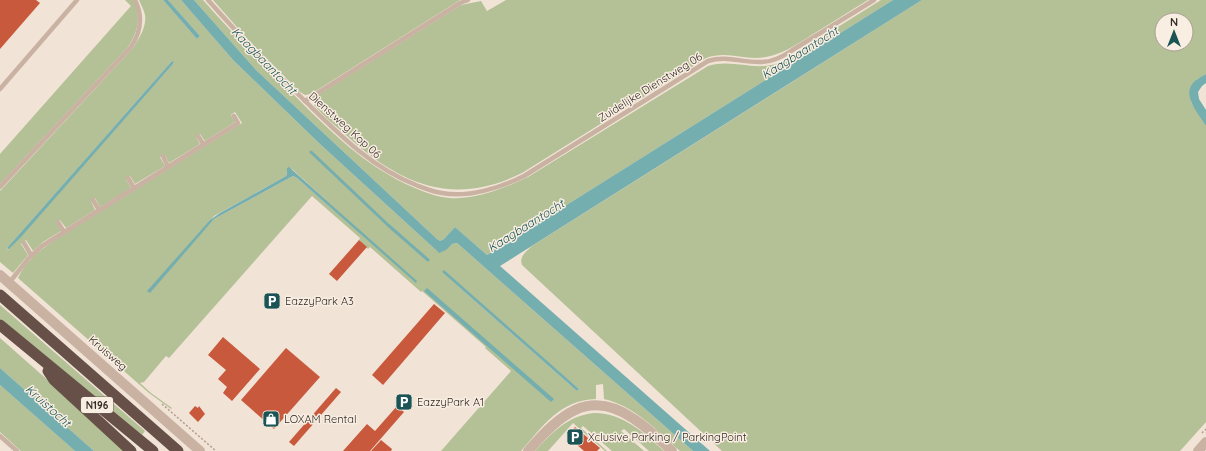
<svg xmlns="http://www.w3.org/2000/svg" width="1206" height="451" font-family="Quicksand,sans-serif">
<style>
.green{fill:#b4c096;fill-rule:evenodd}
.water{fill:#75aeaf}
.lines{fill:none;stroke-linecap:round;stroke-linejoin:round}
.stream{stroke:#75aeaf;stroke-width:3}
.building{fill:#c9593c}
.path{stroke:#b59c8d;stroke-width:1.5;stroke-dasharray:2 2;stroke-linecap:butt}
.service{stroke:#c9b2a2;stroke-width:4.5}
.tertiary{stroke:#c9b2a2;stroke-width:10}
.trunk{stroke:#665048;stroke-width:11}
.labels{text-anchor:middle;stroke-width:3;stroke-linejoin:round;paint-order:stroke}
.shield{fill:#f9eee2;stroke:#6e645e;stroke-width:1}
.shield-label{font-size:10px;font-weight:bold;fill:#332925}
.street-label{font-size:11px;fill:#332925;stroke:#f9eee2}
.poi-label{font-size:11px;fill:#332925;stroke:#f9eee2;text-anchor:start}
.water-label{font-size:12px;font-style:italic;fill:#1a5455;stroke:#f9eee2}
</style>
<rect width="100%" height="100%" fill="#f1e3d6"/>
<!-- green -->
<g class="green">
<path d="M125,0H133C142,16 138,32 128,47L0,184V154L131,6Z"/>
<path d="M139,0H163L197,39L200,36L168,0H181L233,60L262,88L321,145L437,251L439,252L452,244L457,243L693,451H680C657,431 635,406 604,399L603,384L596,385V399C560,400 543,426 521,451H441L511,371L485,348L486,347L422,291L421,292L370,247L368,249L359,240L360,238L312,196L169,358L166,356L144,382L140,383L151,393L172,408L171,409L149,393L18,278C26,261 39,251 55,240L242,123L235,112L231,115L235,122L205,141L200,134L196,137L200,144L169,163L165,155L160,157L165,166L135,184L130,176L126,179L131,188L100,207L95,198L91,201L95,210L66,228L60,220L56,222L61,231L43,242L33,251L26,240L21,244L28,255L13,273L0,262V191L133,48C139,39 147,26 145,15C144,10 141,5 139,0ZM172,61L174,63L173,64L8,250L7,248ZM292,169L416,282L297,178L293,176L214,219L148,291L214,216L286,176L287,172ZM442,272L579,389L577,391Z"/>
<path d="M194,0H203C231,32 261,62 291,92C329,130 365,167 415,188C426,193 438,197 450,198C476,200 505,188 528,177L708,66C735,58 754,73 782,62L881,0H893L487,255L455,227L444,239L440,241L437,239L256,70Z"/>
<polygon points="213,0 460,0 311,94 305,95 300,92 252,44"/>
<path d="M506,0H868C851,10 835,21 818,31C802,41 786,53 766,57C744,61 728,50 706,58L522,173C453,207 401,185 347,136C336,126 323,116 314,105L315,97L461,5L481,1L487,11Z"/>
<path d="M922,0H1206V74L1196,80L1191,102L1206,126V422L1180,451H722L522,265C519,256 526,252 532,246ZM1162,20H1186V44H1162Z"/>
<polygon points="0,305 145,431 142,435 0,319"/>
<polygon points="0,338 128,451 94,451 0,368"/>
<polygon points="0,385 75,451 21,451 0,432"/>
<path d="M595,413C623,413 644,433 664,451H649L624,429L621,431L644,451H612L583,426L581,428L607,451H605L573,423L548,451H535C552,433 568,415 595,413Z"/>
</g>
<!-- water -->
<g class="water">
<polygon points="163,0 168,0 200,36 197,39"/>
<polygon points="181,0 194,0 256,70 437,239 440,241 444,239 455,227 487,255 893,0 922,0 500,266 710,451 693,451 457,243 452,244 446,250 439,253 437,251 321,145 262,88 233,60"/>
<polygon points="172,61 174,62 173,64 21,237 9,249 8,249 7,248"/>
<path d="M1206,74V83L1202,86L1198,92L1199,99L1206,110V126C1200,116 1184,98 1191,86C1194,80 1201,77 1206,74Z"/>
<polygon points="289,167 417,281 416,283 297,178 293,176 214,219 150,293 147,291 210,220 220,213 286,176 287,173 287,168"/>
<polygon points="444,270 579,389 577,391 442,272"/>
<polygon points="427,288 554,399 551,402 424,291"/>
<polygon points="0,368 94,451 75,451 0,385"/>
</g>
<g class="lines">
<!-- stream -->
<polyline class="stream" points="311,152 388,225 428,260"/>
</g>
<!-- building -->
<g class="building">
<polygon points="0,0 36,0 40,3 0,49"/>
<polygon points="359,240 367,247 337,281 329,274"/>
<polygon points="434,304 445,313 383,385 372,375"/>
<polygon points="223,337 260,369 232,401 223,393 227,387 218,379 226,370 208,355"/>
<polygon points="286,348 320,377 274,429 241,400"/>
<polygon points="336,388 341,392 294,446 289,442"/>
<polygon points="195,406 198,408 199,406 205,414 198,422 189,413"/>
<polygon points="397,406 404,412 370,451 343,451 367,424 375,431"/>
<polygon points="575,427 600,448 597,451 584,451 567,436"/>
<polygon points="381,440 392,449 391,451 371,451"/>
</g>
<g class="lines">
<!-- path -->
<g class="path">
<polyline points="162,404 216,451"/>
<polyline points="1202,433 1206,429"/>
</g>
<!-- service -->
<g class="service">
<path d="M208,0C238,34 270,67 303,99C337,132 370,167 416,185C424,188 433,192 442,193C468,198 500,188 524,176L708,61C726,55 743,63 762,62C773,62 782,57 791,51L874,0"/>
<polyline points="0,89 77,0"/>
<polyline points="305,101 460,3 468,0"/>
<polyline points="198,136 204,145"/>
<polyline points="163,156 168,167"/>
<polyline points="128,178 134,188"/>
<path d="M0,187L131,47C141,32 143,16 135,0"/>
<polyline points="93,200 99,210"/>
<polyline points="58,222 64,232"/>
<polyline points="24,243 31,255"/>
<polyline points="9,283 28,259 42,246 238,123 234,116"/>
<polyline points="0,436 17,451"/>
</g>
<!-- tertiary -->
<g class="tertiary">
<polyline points="0,275 200,451"/>
<path d="M528,451C559,416 588,387 634,419C648,428 660,440 672,451"/>
<polyline points="1198,451 1206,442"/>
</g>
<!-- trunk -->
<g class="trunk">
<polyline points="0,295 178,451"/>
<polyline points="0,325 153,451"/>
<polyline points="48,371 54,380 131,451"/>
</g>
</g>
<!-- icons -->
<defs>
<g id="parking-square" transform="scale(0.9)"><rect x="-9" y="-9" width="18" height="18" rx="4" fill="#1a5455" stroke="#f9eee2"/><path d="M-3.5-5.5H1a3.5 3.5 0 0 1 0 7H-1V5.5H-3.5ZM-1-3.4V-.6H.8a1.4 1.4 0 0 0 0-2.8Z" fill="#fff"/></g>
<g id="shop-square" transform="scale(0.9)"><rect x="-9" y="-9" width="18" height="18" rx="4" fill="#1a5455" stroke="#f9eee2"/><path d="M-5-2.5h2.3a2.7 3.5 0 0 1 5.4 0H5L5.5 6h-11ZM-1.5-2.5h3a1.5 2.3 0 0 0-3 0Z" fill="#fff"/></g>
</defs>
<g fill-rule="evenodd">
<use href="#parking-square" x="272" y="301"/>
<use href="#parking-square" x="404" y="402"/>
<use href="#shop-square" x="271" y="419"/>
<use href="#parking-square" x="575" y="437"/>
</g>
<g class="labels">
<!-- shield labels -->
<rect class="shield" x="81" y="397" width="32" height="16" rx="3"/>
<g class="shield-label">
<text x="97" y="409">N196</text>
</g>
<!-- street labels -->
<g class="street-label">
<text transform="translate(650 87) rotate(-32)" y="4">Zuidelijke Dienstweg 06</text>
<text transform="translate(345 125) rotate(42)" y="4">Dienstweg Kop 06</text>
<text transform="translate(108 353) rotate(41)" y="4">Kruisweg</text>
</g>
<!-- poi labels -->
<g class="poi-label">
<text x="285" y="305">EazzyPark A3</text>
<text x="417" y="406">EazzyPark A1</text>
<text x="284" y="423">LOXAM Rental</text>
<text x="588" y="441">Xclusive Parking / ParkingPoint</text>
</g>
<!-- water labels -->
<g class="water-label">
<text transform="translate(800 53) rotate(-32)" y="4">Kaagbaantocht</text>
<text transform="translate(264 61) rotate(46)" y="4">Kaagbaantocht</text>
<text transform="translate(526 226) rotate(-32)" y="4">Kaagbaantocht</text>
<text transform="translate(48 406) rotate(42)" y="4">Kruistocht</text>
</g>
</g>
<!-- north arrow -->
<g transform="translate(1174 32)"><circle r="19" fill="#f9eee2" stroke="#aa9f96"/>
<path d="M0-3L7 15L0 10L-7 15Z" fill="#1a5455"/>
<text y="-6" font-size="11" font-weight="bold" text-anchor="middle" fill="#332925">N</text>
</g>
</svg>
